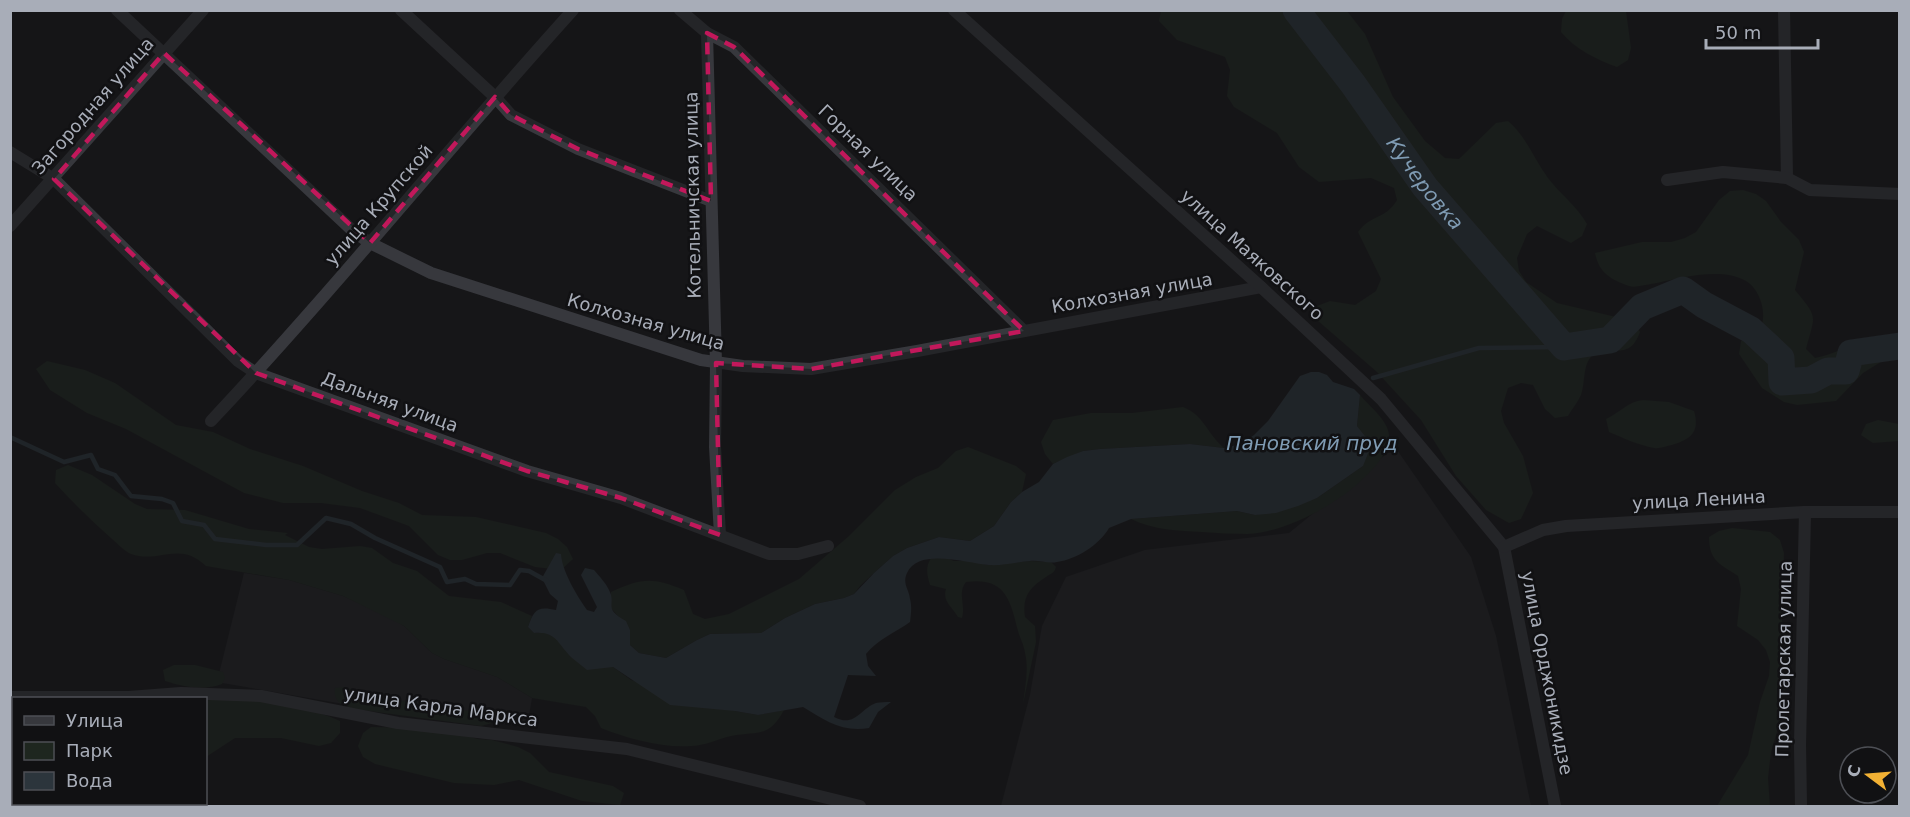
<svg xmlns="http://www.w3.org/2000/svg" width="1910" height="817" font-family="'DejaVu Sans',sans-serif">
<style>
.built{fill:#222225}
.green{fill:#1e261f}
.water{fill:#2c353c}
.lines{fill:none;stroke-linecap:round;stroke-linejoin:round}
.stream{stroke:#2c353c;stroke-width:4.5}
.river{stroke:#2c353c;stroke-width:27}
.street{stroke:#37383d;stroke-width:12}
.marked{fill:none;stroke:#c2185b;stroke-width:4.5;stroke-dasharray:12 8;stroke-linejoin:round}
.labels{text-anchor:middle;stroke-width:5;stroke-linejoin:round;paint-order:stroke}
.street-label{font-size:18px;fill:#a8adb8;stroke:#111113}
.water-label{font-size:20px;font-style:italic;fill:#7f9bb3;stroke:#111113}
</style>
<rect width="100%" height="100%" fill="#161618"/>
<!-- built -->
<g class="built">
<polygon points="1395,447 1471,557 1496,636 1531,806 1001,806 1030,695 1042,626 1066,577 1145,550 1289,533"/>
<polygon points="244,573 289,580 343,596 392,618 404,626 432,653 444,659 497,677 532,698 527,726 390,712 217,682"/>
</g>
<!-- green -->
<g class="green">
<path d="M1161,11H1347L1365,34L1393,97L1425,141L1445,158L1459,159L1496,123L1508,121C1526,136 1534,159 1548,178C1560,194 1577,206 1587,224L1582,236L1571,243L1537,226L1527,234L1517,258L1519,271L1526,282L1557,303L1633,321L1640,332C1628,366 1605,339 1590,358C1583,367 1585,384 1581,395C1578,402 1572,409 1568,416L1555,418L1545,409L1533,385L1521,383L1508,388L1501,411L1504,423L1523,456L1533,493L1521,519L1509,523L1486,510L1456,476L1421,420L1377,372L1317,320V306L1330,301L1355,305L1376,291L1381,279L1358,232C1371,214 1385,220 1397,200L1394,188L1371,178L1319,182L1299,167L1277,133L1234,107L1227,96L1230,70L1225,57L1177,40L1159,21Z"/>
<path d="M1566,11H1626L1631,48L1628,60L1617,67C1597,60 1575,49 1561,32L1562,19Z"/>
<path d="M1743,190L1756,194L1766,201L1781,222L1799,240L1804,252L1795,290C1819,319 1815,314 1806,349L1815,358C1832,355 1848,346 1865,341L1881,347L1884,360L1863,373L1836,401L1797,405L1784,402L1762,388L1739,354L1741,341C1744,340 1751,339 1754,337C1771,323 1762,290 1746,281C1720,266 1678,279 1651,284C1644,285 1635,288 1629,286C1610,279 1599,273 1595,253L1642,242H1671L1685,238L1696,232L1719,200L1730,191Z"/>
<polygon points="47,361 85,370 115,383 176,425 213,432 250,449 303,466 362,491 399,503 422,515 476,517 546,533 558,539 567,547 573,559 561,570 535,567 500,553 487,553 462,560 450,560 438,555 409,526 360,508 321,503 283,503 244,493 126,429 87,413 50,390 36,369"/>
<path d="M1360,395C1369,406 1388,420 1389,435C1390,451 1376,466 1365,477C1338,504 1287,532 1248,534C1233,534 1217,533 1202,532C1178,531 1154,530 1131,519L1237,511L1255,515L1317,498L1363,466L1362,434L1357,426Z"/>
<path d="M1643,400L1669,402L1694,411C1700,431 1692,439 1672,445C1666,446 1660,449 1654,448C1638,445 1623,438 1609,432L1606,419C1621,412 1627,402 1643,400Z"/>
<path d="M1183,407C1204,415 1207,434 1224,448L1190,444L1100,449L1083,451L1053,464L1045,454L1041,442L1053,420L1091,413H1132Z"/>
<polygon points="1878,420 1899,424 1899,441 1873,443 1861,435 1866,424"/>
<path d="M968,447L1016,466L1026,474L1022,492L1011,502L994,526L970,541L939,537L907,548L893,556L874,573L860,586L854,594L844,598L815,604L785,618L761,633L710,634L697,640L666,658L639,653L630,645V630L610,607L611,592C642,578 652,577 684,590L693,614L705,619L729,614L799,579L849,536L895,490L916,477L938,468L956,451Z"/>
<path d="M68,465L92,475L135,504L147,509L185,510L249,529L288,533L285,535L309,547L322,549L360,546L372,548L393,563L417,571L449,596L501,602L532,616L528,627L534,633L545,632L557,639L571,657L613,667L631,680L735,711L758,715L784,710C769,738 759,731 731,736C718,739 704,746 691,746C661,748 629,739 601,728L595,716L586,707L532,698L497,677L444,659L432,653L404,626L343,596L289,580L206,566C179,540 159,564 131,554C124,551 118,544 112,539C92,521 73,503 55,483L56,470Z"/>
<path d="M1732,528L1770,532L1780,540L1784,553L1782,619L1786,685L1783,711L1771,752L1768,778L1770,806H1717L1748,755L1760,702L1769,676L1770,662L1766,650L1758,640L1737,626L1741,589L1738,576C1720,564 1709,561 1709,537L1719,531Z"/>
<path d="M944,557L954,561H970L987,565L1031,561L1051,562L1056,567C1054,574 1051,573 1046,577C1029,588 1022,597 1025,617L1035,626L1036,642L1023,704C1025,688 1029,669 1025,653C1024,645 1020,638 1018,631C1010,599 1005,577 966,582C957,593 966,605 962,618L958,617C952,607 942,601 946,589L930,585C927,574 925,568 931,558Z"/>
<path d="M174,665H195L223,672L225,678L222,684C204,691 184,687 165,681L163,670Z"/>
<path d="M344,687L389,699L476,712L483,714L492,723L481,726L354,709C343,705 333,703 335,688Z"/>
<path d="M206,698C249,700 300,702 340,721V733L331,743L319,746L281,738H235L206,757Z"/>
<polygon points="371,727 437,728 478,739 492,740 518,747 530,753 549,772 613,786 624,793 620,805 582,801 519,780 494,785 454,783 375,764 363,757 358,746 363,733"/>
</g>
<!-- water -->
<path class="water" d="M1311,372H1319L1327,375L1333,382L1354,389L1360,395L1357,426L1368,440L1369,451L1363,466L1317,498L1298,506L1276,513L1255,515L1237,511L1131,519L1109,528C1099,545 1077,559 1057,562C1048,564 1039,560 1030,561C1016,562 1002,566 989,565C968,564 919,547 907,573C902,584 909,589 910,599C912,606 911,614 910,622C896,632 877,640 866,654L868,666L876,676L848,675L834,717C855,728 860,709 876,703C880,702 886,702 891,702L878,712L869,728C843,733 824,720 803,707L758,715L735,711L670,705L613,667L587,670C582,666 577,662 572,658C558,645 557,631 534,633L528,627C534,609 538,606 556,610L558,601L550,594L542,578L556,553L561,554C562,571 577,596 587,610L594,612L597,607L581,575L585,568L594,570C599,576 606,583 609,590C617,605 602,608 626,621L630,630V645L639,653L666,658L697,640L710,634L761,633L785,618L815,604L844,598L854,594L874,573L893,556L907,548L939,537L970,541L994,526L1011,502L1022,492L1039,482L1053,464L1067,457L1083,451L1100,449L1190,444L1224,448L1241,444L1254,435L1268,421L1300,376Z"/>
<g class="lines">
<!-- stream -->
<g class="stream">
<polyline points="1373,378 1479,348 1564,347"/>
<polyline points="10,437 64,462 91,455 98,469 115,475 131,496 162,499 173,503 182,521 204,525 215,539 266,545 297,545 326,518 351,524 375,538 440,567 447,582 465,579 476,584 510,585 520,570 529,571 547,581"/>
</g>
<!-- river -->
<path class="river" id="s1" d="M1296,10L1353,84L1425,187L1564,347L1610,340L1642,307L1683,290L1704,305L1751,330L1781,358L1782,382L1811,380L1828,371H1846L1851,353L1900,346"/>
<!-- street -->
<g class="street">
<polyline points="117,10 353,231 370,243 431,273 701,360 743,366 811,369 917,351 1261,287"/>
<polyline points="401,10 495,97 511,115 578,149 711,201"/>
<polyline points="680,10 707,33 734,47 1024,331"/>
<polyline points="954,10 1261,287 1381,399 1504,547 1555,806"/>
<polyline points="1784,10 1787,178"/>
<polyline points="707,33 716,363 715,447 720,535"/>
<polyline points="10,152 54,179 238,361 256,373 527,471 621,498 769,554 798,554 828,546"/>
<polyline points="1667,180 1723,172 1787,178 1810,190 1900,194"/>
<polyline points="10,226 203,10"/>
<path d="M211,421C336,288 450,146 573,10"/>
<polyline points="1504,547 1543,530 1566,526 1805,512 1900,512"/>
<polyline points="10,697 129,697 181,693 261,696 398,723 627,749 860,806"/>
<polyline points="1801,806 1800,745 1805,512"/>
</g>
</g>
<!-- marked area -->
<path d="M0 0H1910V817H0ZM707,33L734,47L1024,331L811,369L716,363L720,535L621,498L527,471L256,373L54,179L164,53L370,243L495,97L511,115L578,149L711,201Z" fill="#161618" fill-opacity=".55" fill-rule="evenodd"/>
<path class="marked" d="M707,33L734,47L1024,331L811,369L716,363L720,535L621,498L527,471L256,373L54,179L164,53L370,243L495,97L511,115L578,149L711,201Z"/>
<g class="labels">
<!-- street labels -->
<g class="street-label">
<text transform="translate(93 106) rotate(-49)" y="6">Загородная улица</text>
<text transform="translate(868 153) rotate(44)" y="6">Горная улица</text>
<text transform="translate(693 195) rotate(-91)" y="6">Котельничская улица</text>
<text transform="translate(379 205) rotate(-49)" y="6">улица Крупской</text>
<text transform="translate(1252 255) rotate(42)" y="6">улица Маяковского</text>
<text transform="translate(1132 293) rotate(-10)" y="6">Колхозная улица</text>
<text transform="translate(646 322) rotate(16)" y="6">Колхозная улица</text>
<text transform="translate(390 402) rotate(20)" y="6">Дальняя улица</text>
<text transform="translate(1699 500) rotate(-3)" y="6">улица Ленина</text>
<text transform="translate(1784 659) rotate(-89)" y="6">Пролетарская улица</text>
<text transform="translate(1547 673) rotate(79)" y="6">улица Орджоникидзе</text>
<text transform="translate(441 707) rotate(8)" y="6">улица Карла Маркса</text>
</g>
<!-- water labels -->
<g class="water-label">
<text dy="7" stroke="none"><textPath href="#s1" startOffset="216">Кучеровка</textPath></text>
<text x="1312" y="450">Пановский пруд</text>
</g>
</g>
<!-- border -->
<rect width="1910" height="817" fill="none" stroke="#a8adb8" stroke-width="24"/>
<!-- legend -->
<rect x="12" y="697" width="195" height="108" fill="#111113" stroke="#4d4f55" stroke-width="1.5"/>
<rect x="24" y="716" width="30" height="9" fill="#37383d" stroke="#4d4f55" stroke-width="1.5"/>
<text x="66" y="727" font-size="18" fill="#a8adb8">Улица</text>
<rect x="24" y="742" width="30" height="18" fill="#1e261f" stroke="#4d4f55" stroke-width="1.5"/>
<text x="66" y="757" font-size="18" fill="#a8adb8">Парк</text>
<rect x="24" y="772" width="30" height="18" fill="#2c353c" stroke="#4d4f55" stroke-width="1.5"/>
<text x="66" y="787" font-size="18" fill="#a8adb8">Вода</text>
<!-- north arrow -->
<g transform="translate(1868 775) rotate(286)"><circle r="28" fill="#111113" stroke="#4d4f55" stroke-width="1.5"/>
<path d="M0-4.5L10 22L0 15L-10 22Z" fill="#f2b134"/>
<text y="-9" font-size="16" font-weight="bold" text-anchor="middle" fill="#a8adb8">С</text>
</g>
<!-- scale -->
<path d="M1706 39v9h112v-9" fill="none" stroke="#a8adb8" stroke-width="3"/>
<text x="1715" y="39" font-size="18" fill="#a8adb8" stroke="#111113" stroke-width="4.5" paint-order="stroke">50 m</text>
</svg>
